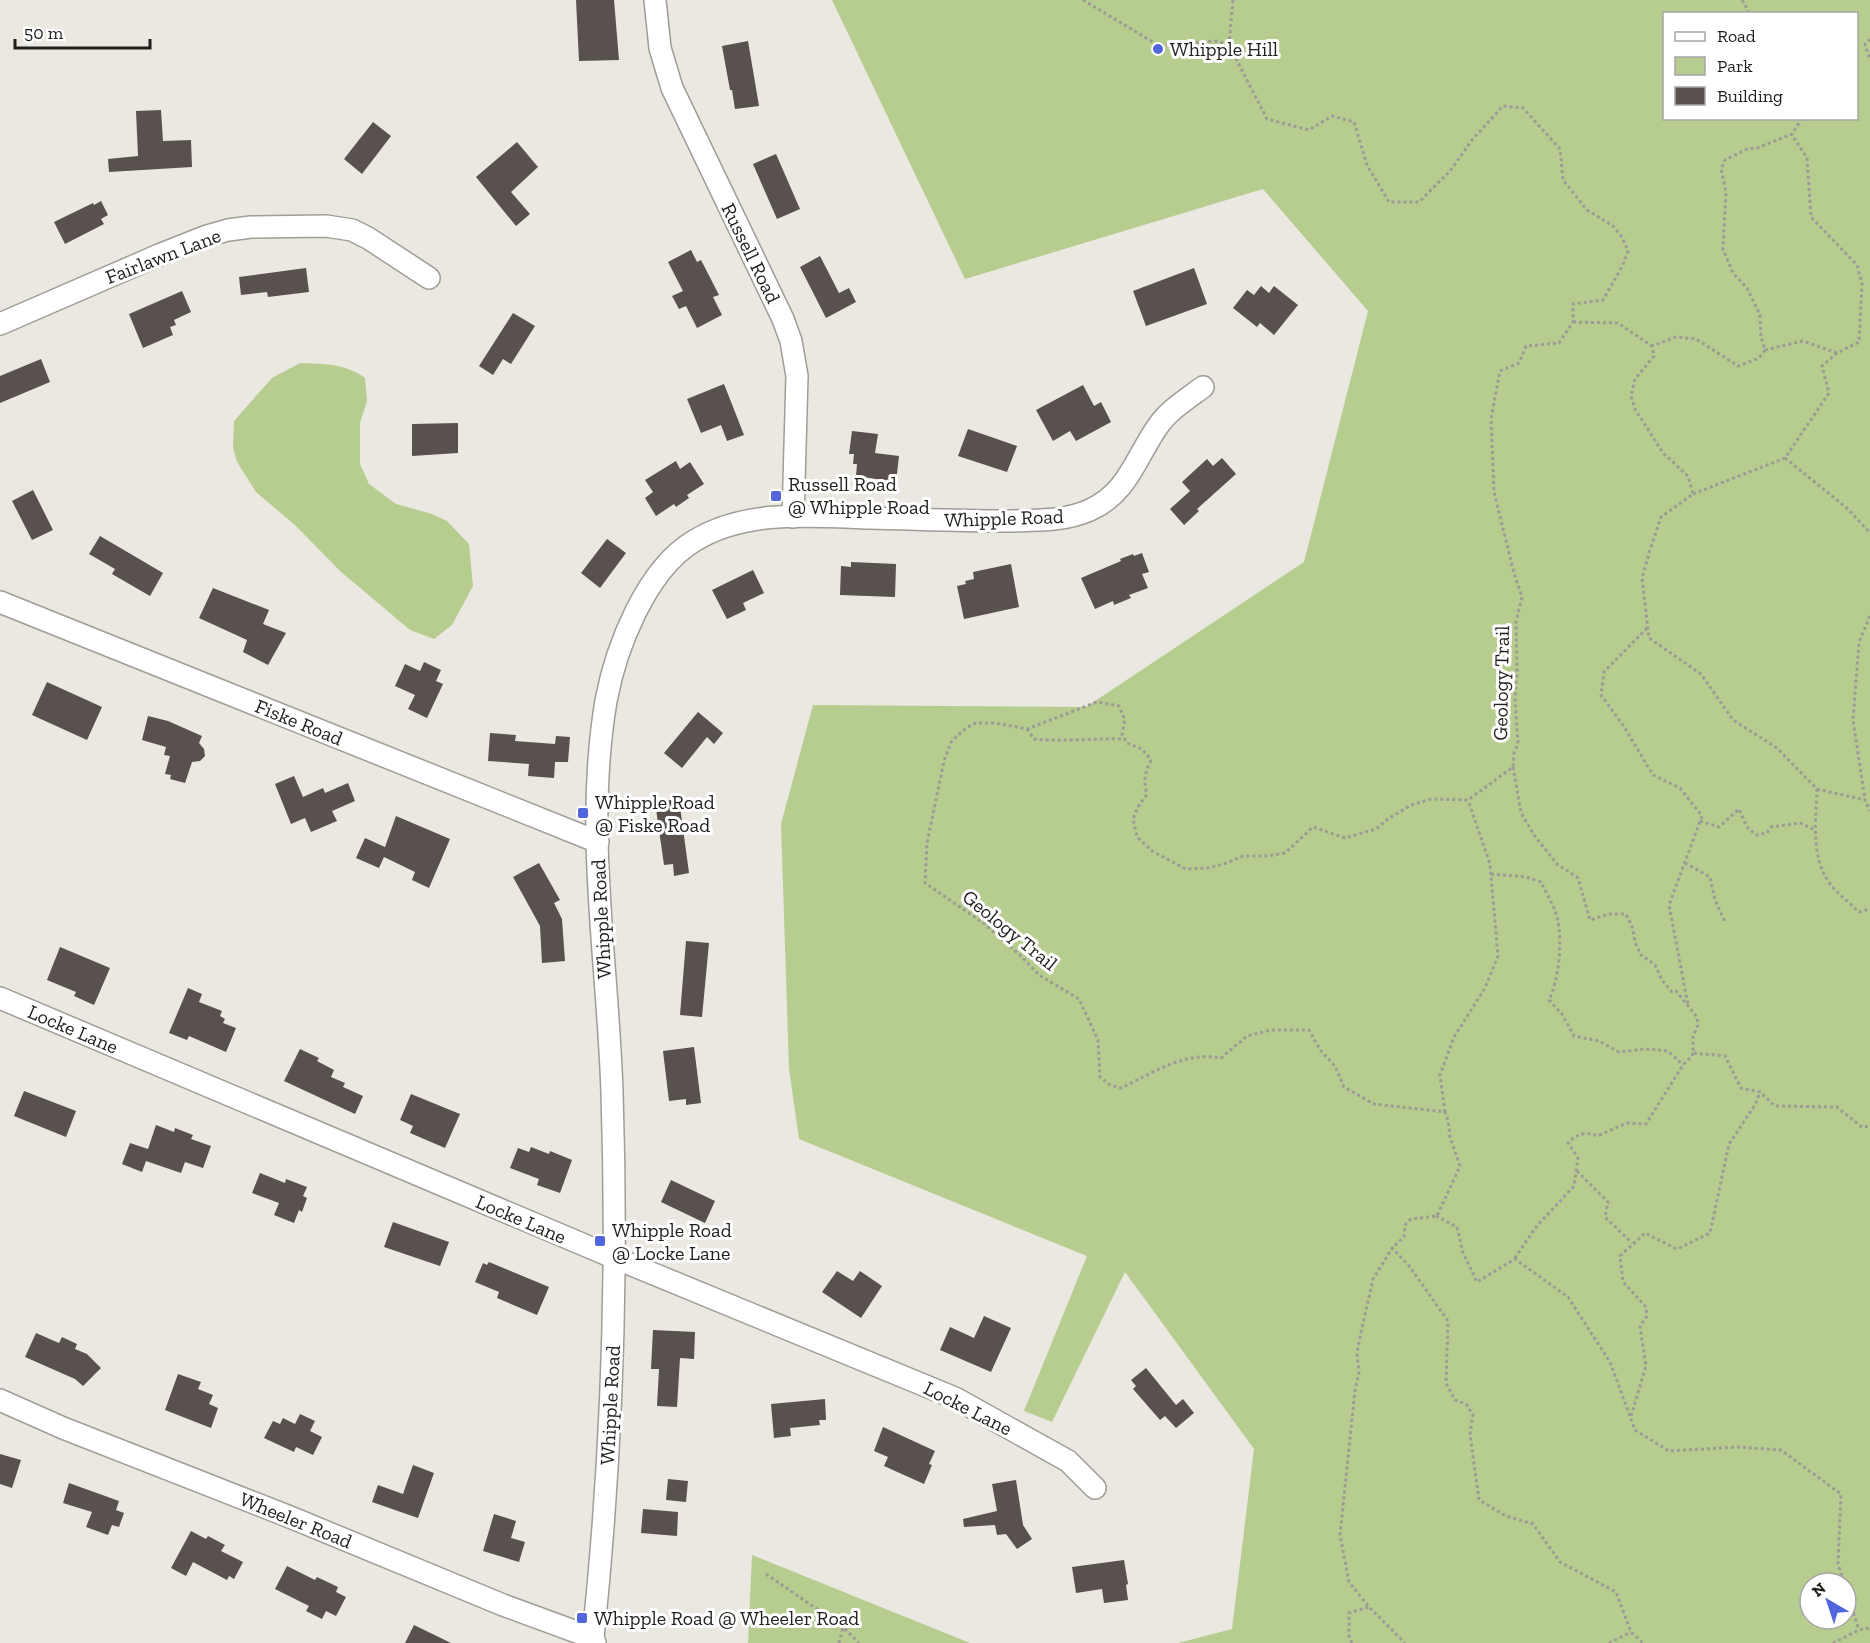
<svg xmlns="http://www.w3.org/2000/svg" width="1870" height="1643" font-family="'Zilla Slab',serif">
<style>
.green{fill:#b7cd90;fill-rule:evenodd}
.building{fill:#58514e}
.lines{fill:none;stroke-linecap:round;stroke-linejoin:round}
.minor-casing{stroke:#9f9d96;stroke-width:24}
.path{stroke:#9c9b95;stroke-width:3;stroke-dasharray:3 3;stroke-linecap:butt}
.minor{stroke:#fff;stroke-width:21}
.poi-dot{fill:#5166dc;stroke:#fff;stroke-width:2}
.labels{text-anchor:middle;stroke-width:6;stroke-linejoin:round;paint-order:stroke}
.poi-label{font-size:20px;fill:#201f1c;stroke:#fff;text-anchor:start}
.street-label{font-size:20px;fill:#201f1c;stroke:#fff}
</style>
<rect width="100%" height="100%" fill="#eae8e0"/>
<!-- green -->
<g class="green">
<path d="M832,0H1870V1643H1178L1232,1629L1254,1449L1125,1272L1052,1422L1024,1411L1087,1256L799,1139L789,1069L781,824L813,705L1086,707L1304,562L1368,311L1263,189L965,279ZM1664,14H1856V118H1664ZM1810,1583H1846V1619H1810Z"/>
<path d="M300,363C324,364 344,363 365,378L367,401L360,423V464L369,484L396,504L432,514L447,521L469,544L473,586L452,625L434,639L410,630L340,571L296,526L256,492L237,462L233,447L234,421L272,378Z"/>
<polygon points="752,1555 970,1643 748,1643"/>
</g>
<!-- building -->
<g class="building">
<polygon points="576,0 614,0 619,60 579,61"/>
<polygon points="748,41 759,106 735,109 732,90 730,90 722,46"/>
<polygon points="161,110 163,141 191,140 192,167 109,172 108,159 138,156 136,111"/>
<polygon points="373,122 391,136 362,174 344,159"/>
<polygon points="517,142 538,167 511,192 530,214 516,226 476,177"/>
<polygon points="776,154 800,209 777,219 753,164"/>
<polygon points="101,201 108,215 101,219 104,224 65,244 54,222 93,203 94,205"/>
<polygon points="691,250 697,262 701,260 719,295 713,297 722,315 697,328 686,306 679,309 672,296 683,291 668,262"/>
<polygon points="820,256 839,293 849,288 856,302 826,318 800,267"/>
<polygon points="306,268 309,292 268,297 267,292 241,295 239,277"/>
<polygon points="1194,268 1207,304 1146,326 1133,291"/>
<polygon points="1261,286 1269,293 1274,286 1298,305 1274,335 1260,323 1257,327 1233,308 1247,290 1254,295"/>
<polygon points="182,291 191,312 174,320 176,325 170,327 173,335 143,348 129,314"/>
<polygon points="513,313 535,326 511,364 503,359 493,375 479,366"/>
<polygon points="41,359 50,382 0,403 0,376"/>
<polygon points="724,384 744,435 727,441 721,425 701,433 687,399"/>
<polygon points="1083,385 1094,406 1101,402 1111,422 1076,441 1070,431 1053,441 1036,410"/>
<polygon points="458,423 458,453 412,456 412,424"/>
<polygon points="968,429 1017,446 1007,472 958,456"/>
<polygon points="852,431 878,434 875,453 899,456 896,482 856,476 857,464 853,464 854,454 849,454"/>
<polygon points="1222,458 1236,474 1197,509 1199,511 1184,525 1170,509 1190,491 1182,482 1207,459 1213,466"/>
<polygon points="676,461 680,469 690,462 704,484 687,495 689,498 676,507 674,504 656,516 645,498 653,492 645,480"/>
<polygon points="33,490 53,530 32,540 12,501"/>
<polygon points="100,536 163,573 150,596 112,574 115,569 89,554"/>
<polygon points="607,539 626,553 600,588 581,573"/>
<polygon points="1142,553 1149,572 1142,574 1148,588 1129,595 1131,598 1114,605 1113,601 1095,609 1081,578 1121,561 1120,559 1133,554 1134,556"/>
<polygon points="851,562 896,564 895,597 840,595 841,566 851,567"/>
<polygon points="1011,564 1019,607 964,619 957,586 966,584 965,581 974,579 973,572"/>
<polygon points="753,570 764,593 743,603 746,610 727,619 712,590"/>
<polygon points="213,588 269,610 263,624 286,633 268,665 243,652 247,640 199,618"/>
<polygon points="424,662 441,670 436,681 443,684 427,718 408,709 415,695 395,686 405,664 420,671"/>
<polygon points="47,682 102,707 87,740 32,715"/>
<polygon points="698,712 723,733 714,744 707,737 682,768 664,753"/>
<polygon points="148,716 168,721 202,736 199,743 204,749 205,756 200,761 192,762 185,783 170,779 171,775 165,774 170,756 164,755 166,747 142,740"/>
<polygon points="490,733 516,735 515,741 555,744 556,736 570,737 568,762 555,762 554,778 528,776 529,764 488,761"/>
<polygon points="294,776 303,797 323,788 325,793 348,783 355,801 332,811 337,821 311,832 305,818 291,824 275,784"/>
<polygon points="679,799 689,873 674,876 673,864 664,865 655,802"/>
<polygon points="396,816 450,839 429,888 412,880 415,872 384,857 379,868 356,858 365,838 385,847"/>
<polygon points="539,863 560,900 554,903 562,919 565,961 542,963 540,926 513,877"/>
<polygon points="686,941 709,943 702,1017 680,1015"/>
<polygon points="60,947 110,968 94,1005 74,996 76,992 47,980"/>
<polygon points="188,988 202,994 199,1002 222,1011 220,1016 225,1019 223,1023 236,1028 226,1052 189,1036 187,1040 169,1033"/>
<polygon points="694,1047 701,1103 686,1105 686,1099 669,1101 663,1051"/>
<polygon points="300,1049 319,1058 317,1061 334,1070 331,1077 345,1083 343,1087 363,1096 355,1114 284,1081"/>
<polygon points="24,1091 76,1111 66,1137 14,1116"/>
<polygon points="411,1094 460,1114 445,1148 410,1133 413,1126 400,1120"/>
<polygon points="156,1125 174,1132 175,1128 193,1135 191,1139 211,1146 203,1168 185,1162 181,1173 146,1161 142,1172 122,1164 130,1143 148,1149"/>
<polygon points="531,1147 549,1154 550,1151 572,1160 560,1193 537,1185 539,1179 510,1168 518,1148 529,1152"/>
<polygon points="260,1173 285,1183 286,1179 307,1187 303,1196 307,1198 302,1212 299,1210 294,1223 274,1215 279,1203 252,1193"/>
<polygon points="671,1180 715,1201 705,1223 661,1202"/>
<polygon points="393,1222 449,1242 440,1266 384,1247"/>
<polygon points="489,1262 549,1287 537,1315 497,1298 499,1292 475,1282 483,1263 487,1265"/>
<polygon points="837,1271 853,1281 860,1271 882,1286 861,1318 822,1292"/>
<polygon points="984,1316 1011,1328 991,1372 940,1350 950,1327 974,1338"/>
<polygon points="653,1330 695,1332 694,1359 680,1358 677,1407 657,1406 659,1369 651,1369"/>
<polygon points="36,1333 59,1343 62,1337 77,1344 75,1349 87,1354 101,1368 83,1386 75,1379 25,1357"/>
<polygon points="1146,1368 1176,1405 1183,1399 1194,1413 1176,1428 1165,1416 1160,1420 1133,1389 1136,1386 1131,1380"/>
<polygon points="178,1374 201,1382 198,1389 213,1395 209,1404 218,1408 211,1428 165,1410"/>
<polygon points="825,1399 826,1420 819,1420 820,1425 790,1428 791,1436 774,1438 771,1404"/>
<polygon points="300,1414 315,1421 310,1431 322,1437 313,1455 296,1447 294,1452 264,1438 273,1421 280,1424 283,1418 295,1424"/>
<polygon points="883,1427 935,1451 929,1464 932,1465 924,1484 884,1466 888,1457 874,1451"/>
<polygon points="0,1454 21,1460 12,1488 0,1484"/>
<polygon points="413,1465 434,1473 418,1518 372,1502 378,1485 403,1494"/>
<polygon points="668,1479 688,1481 686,1502 666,1500"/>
<polygon points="1016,1480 1023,1525 1032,1539 1017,1549 1006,1534 997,1535 995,1525 964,1527 963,1519 997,1511 992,1484"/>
<polygon points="69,1483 119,1501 116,1510 124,1513 119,1527 112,1525 108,1535 86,1527 92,1512 63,1503"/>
<polygon points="643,1509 678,1512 677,1536 641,1533"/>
<polygon points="494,1514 516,1521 511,1538 525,1542 519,1562 483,1551"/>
<polygon points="191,1531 206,1539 208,1536 225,1545 221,1551 243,1562 234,1579 229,1576 227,1580 193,1562 186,1576 171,1568"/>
<polygon points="1124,1560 1128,1584 1126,1585 1128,1600 1104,1603 1102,1589 1076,1593 1072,1567"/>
<polygon points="287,1566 315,1580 317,1577 338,1587 336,1592 346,1597 336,1616 326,1611 322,1619 306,1611 309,1606 275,1589"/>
<polygon points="414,1625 451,1643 405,1643"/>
</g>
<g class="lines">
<!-- minor casing -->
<g class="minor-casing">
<g id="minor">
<polyline points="655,0 660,48 672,88 783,319 791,341 797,376 793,517"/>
<polyline points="0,324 159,255 207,236 228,230 251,227 326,226 352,230 368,238 429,278"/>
<polyline points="0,602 598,842"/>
<polyline points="0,998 615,1258 955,1398 1068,1461 1095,1488"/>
<polyline points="0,1400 63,1428 290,1517 503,1605 593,1638"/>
<path d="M595,1643L593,1638C612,1457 618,1274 612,1093C608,962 584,831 606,701C616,647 646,570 694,541C746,509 812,516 869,518C915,519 960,521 1006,521C1034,520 1063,522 1090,510C1128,493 1136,457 1158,426C1169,410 1187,399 1203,387"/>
</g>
</g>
<!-- path -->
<g class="path">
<path d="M1083,0L1158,45L1217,41L1229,45L1267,119L1309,130L1332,116L1354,122L1367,165L1389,202H1419L1450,171L1472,140L1503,106L1523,108L1560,149L1563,180L1587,210L1613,226L1622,237L1628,251L1623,265L1603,300L1573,304V322L1559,343L1526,346L1519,363L1500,371L1491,419L1494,492L1514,573L1522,597L1516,622L1517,670L1515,700L1518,744L1514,753L1513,767L1468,800L1431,799L1411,805L1388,819L1376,829L1345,838L1313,827L1285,853L1267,856H1243L1227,863L1208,868L1186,869L1152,851L1137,837L1133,819L1138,807L1147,794C1143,780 1145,773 1151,760L1142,749L1127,743L1122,734L1125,720L1119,706L1097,702L1027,729L995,723H976L966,728L951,742L944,761L927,843L925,883L982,922L1021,956L1039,975L1079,999L1098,1040L1100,1077L1110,1085L1121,1088C1153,1073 1184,1051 1221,1058L1247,1036L1271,1030H1309L1321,1051L1335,1066L1344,1087L1374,1104L1445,1112L1448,1120L1450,1137L1460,1166L1437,1216L1411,1219L1405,1225L1404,1237L1392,1248L1410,1267L1448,1321L1446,1383L1455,1400L1466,1404L1473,1415L1470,1434L1479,1500L1506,1516L1533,1524L1560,1562L1616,1592L1631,1632L1643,1643"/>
<polyline points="1742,0 1750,14"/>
<polyline points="1870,39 1865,44 1870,60"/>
<polyline points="1229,45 1233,0"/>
<path d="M1802,118L1792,134L1757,148L1747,149L1725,160L1721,169L1726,192L1723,249L1733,273L1747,288L1760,315L1761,337L1765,350L1759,358L1738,366L1696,339L1676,337L1652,346L1654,356L1635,379L1631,396L1635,409L1663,453L1688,476L1693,494L1661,517L1650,550L1642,578L1649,638L1701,674L1733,720L1777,748L1817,789C1816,821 1810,858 1831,885C1839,895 1850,903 1859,912L1870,909"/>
<polyline points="1573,322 1618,323 1652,346"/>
<polyline points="1765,350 1803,341 1837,353"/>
<polyline points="1785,458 1848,509 1870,533"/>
<polyline points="1693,494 1785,458 1829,393 1822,366 1837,353 1859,342 1862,284 1857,265 1811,217 1807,158 1792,135"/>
<polyline points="1870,616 1859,642 1853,720 1865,800 1870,811"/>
<polyline points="1647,628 1604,672 1601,695 1623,725 1653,775 1680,788 1702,816 1669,905 1688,1005"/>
<path d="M1027,729L1034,739C1063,742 1095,738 1125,739"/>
<polyline points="1513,767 1521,813 1534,835 1557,864 1578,878 1590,920 1609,914 1626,914 1633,929 1635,942 1641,955 1655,965 1662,980 1672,992 1676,991 1697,1017 1698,1025 1693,1036 1693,1053 1725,1056 1741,1088 1760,1092 1775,1106 1837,1107 1862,1127 1870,1126"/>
<polyline points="1817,789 1865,800"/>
<polyline points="1700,821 1719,827 1739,809 1747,827 1756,835 1767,833 1771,827 1800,823 1815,830"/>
<polyline points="1685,863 1710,877 1715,900 1725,922"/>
<path d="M1491,874L1526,877L1541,882C1546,893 1554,905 1557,917C1563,940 1559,979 1549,1000L1562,1014L1574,1036L1599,1041L1619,1052L1646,1049L1668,1051L1683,1065"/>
<polyline points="1445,1112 1440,1075 1454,1037 1485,988 1498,956 1490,864 1468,800"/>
<polyline points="1577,1171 1608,1202 1605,1217 1632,1243"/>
<polyline points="1436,1216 1457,1227 1463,1253 1477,1282 1515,1259 1568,1297 1610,1362 1635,1430 1669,1451 1738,1447 1781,1450 1841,1494 1838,1564 1844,1583"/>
<polyline points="1393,1247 1373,1279 1360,1337 1357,1353 1359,1373 1355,1390 1340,1535 1349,1582 1369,1607 1405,1643"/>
<path d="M1515,1258L1536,1227L1574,1186L1578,1158L1568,1143C1576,1134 1586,1131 1597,1136L1627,1123L1646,1124L1683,1065L1692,1056L1693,1053"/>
<polyline points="1631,1416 1646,1366 1640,1326 1647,1316 1646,1307 1623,1282 1620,1256 1645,1233 1677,1249 1710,1233 1729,1144 1755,1105 1760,1092"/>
<polyline points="766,1574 843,1627 859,1643"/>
<polyline points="1846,1590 1859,1630"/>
<polyline points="839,1643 843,1627"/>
<polyline points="1352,1643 1349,1638 1349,1613 1369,1607"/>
<polyline points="1609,1643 1631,1632"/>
<polyline points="1833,1643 1859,1630 1870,1628"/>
</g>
<!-- minor -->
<use href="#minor" class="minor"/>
</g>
<!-- markers -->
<g class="poi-dot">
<circle cx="1158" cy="49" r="6"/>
<rect x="770" y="490" width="12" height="12" rx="3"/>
<rect x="577" y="807" width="12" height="12" rx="3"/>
<rect x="594" y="1235" width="12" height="12" rx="3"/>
<rect x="576" y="1612" width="12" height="12" rx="3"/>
</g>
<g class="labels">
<!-- poi labels -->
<g class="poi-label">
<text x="1170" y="56">Whipple Hill</text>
<text x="788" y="491">Russell Road<tspan x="788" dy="23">@ Whipple Road</tspan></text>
<text x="595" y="809">Whipple Road<tspan x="595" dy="23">@ Fiske Road</tspan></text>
<text x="612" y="1237">Whipple Road<tspan x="612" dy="23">@ Locke Lane</tspan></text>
<text x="594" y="1625">Whipple Road @ Wheeler Road</text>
</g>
<!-- street labels -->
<g class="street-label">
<text transform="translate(751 253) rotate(64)" y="7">Russell Road</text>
<text transform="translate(163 256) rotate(-21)" y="7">Fairlawn Lane</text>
<text transform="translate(1004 518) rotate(-2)" y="7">Whipple Road</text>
<text transform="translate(1501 683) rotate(-89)" y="7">Geology Trail</text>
<text transform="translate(299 722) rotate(22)" y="7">Fiske Road</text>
<text transform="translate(601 919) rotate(-93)" y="7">Whipple Road</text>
<text transform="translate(1010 930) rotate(39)" y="7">Geology Trail</text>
<text transform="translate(73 1029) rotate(23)" y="7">Locke Lane</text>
<text transform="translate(521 1219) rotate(23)" y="7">Locke Lane</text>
<text transform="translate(610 1405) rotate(-87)" y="7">Whipple Road</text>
<text transform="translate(968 1408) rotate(27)" y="7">Locke Lane</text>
<text transform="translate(296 1520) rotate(22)" y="7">Wheeler Road</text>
</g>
</g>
<!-- legend -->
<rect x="1663" y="12" width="195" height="108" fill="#ffffff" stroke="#a6a5a4" stroke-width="1.5"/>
<rect x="1675" y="32" width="30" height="9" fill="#ffffff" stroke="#a6a5a4" stroke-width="1.5"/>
<text x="1717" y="42" font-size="18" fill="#201f1c">Road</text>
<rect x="1675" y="57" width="30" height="18" fill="#b7cd90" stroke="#a6a5a4" stroke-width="1.5"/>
<text x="1717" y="72" font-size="18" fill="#201f1c">Park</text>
<rect x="1675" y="87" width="30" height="18" fill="#58514e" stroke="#a6a5a4" stroke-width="1.5"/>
<text x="1717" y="102" font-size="18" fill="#201f1c">Building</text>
<!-- north arrow -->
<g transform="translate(1828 1601) rotate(321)"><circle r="28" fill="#ffffff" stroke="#a6a5a4" stroke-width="1.5"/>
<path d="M0-4.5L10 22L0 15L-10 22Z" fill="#5166dc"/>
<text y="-9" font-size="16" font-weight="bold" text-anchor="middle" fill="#201f1c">N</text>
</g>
<!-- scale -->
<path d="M15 39v9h135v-9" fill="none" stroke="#201f1c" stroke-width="3"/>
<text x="24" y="39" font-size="18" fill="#201f1c" stroke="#ffffff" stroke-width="4.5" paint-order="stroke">50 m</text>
</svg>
